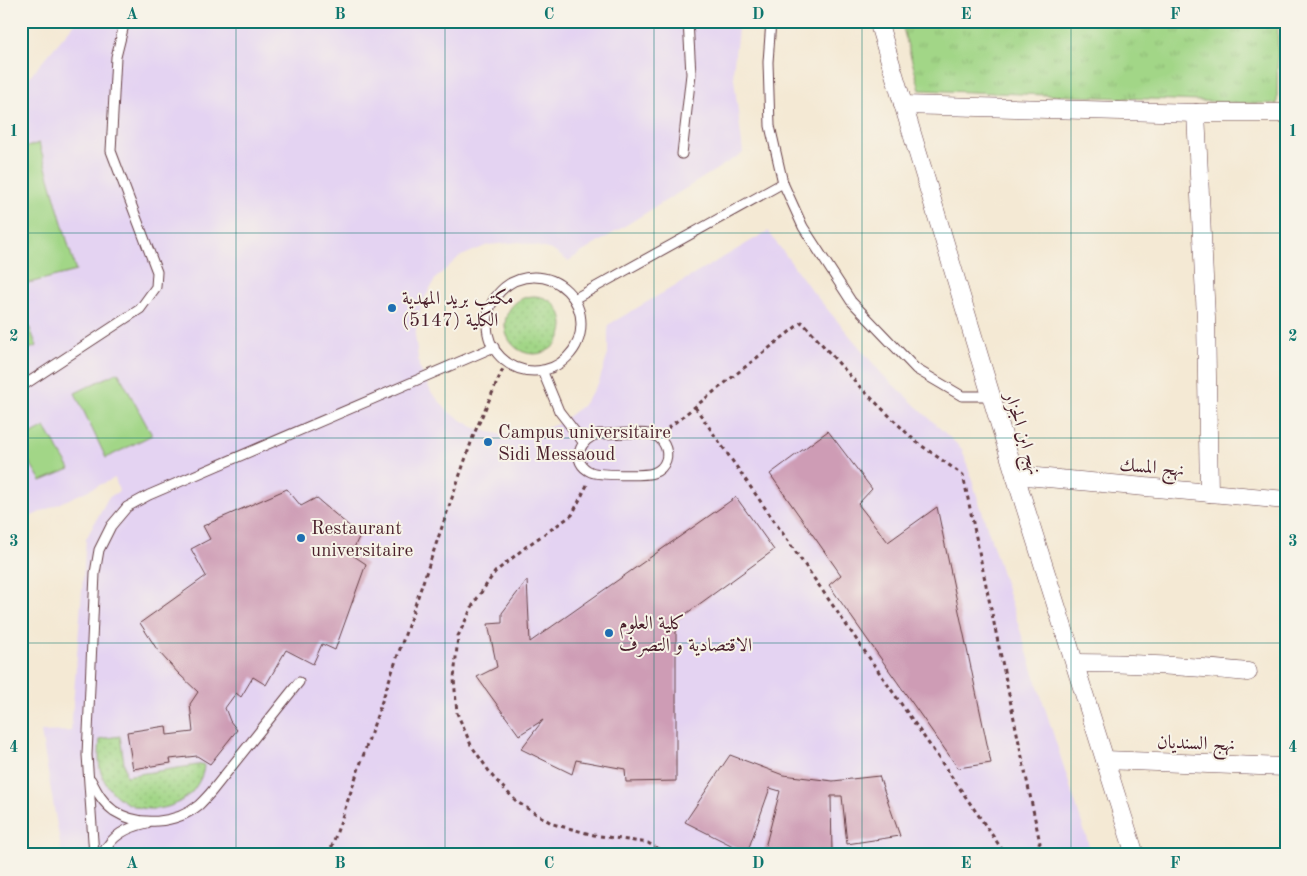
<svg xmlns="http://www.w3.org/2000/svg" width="1307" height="876" font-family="'Old Standard TT',Amiri,serif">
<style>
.built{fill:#e4d3f2}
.grass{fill:url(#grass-dots);stroke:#767a59}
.park{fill:url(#park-tufts);stroke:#767a59}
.pitch{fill:#a2d687;stroke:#767a59}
.building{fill:#ce9cb5}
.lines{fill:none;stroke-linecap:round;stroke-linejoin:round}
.lane-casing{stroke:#643d44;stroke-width:11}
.street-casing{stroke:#643d44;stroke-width:19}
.path{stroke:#643d44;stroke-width:3;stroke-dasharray:4 4;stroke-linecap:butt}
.lane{stroke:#fff;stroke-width:9}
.street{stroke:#fff;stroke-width:18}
.rail-casing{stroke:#4a1f2b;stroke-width:5.5}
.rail{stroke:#f7f3e8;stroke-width:4;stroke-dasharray:11;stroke-linecap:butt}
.grid{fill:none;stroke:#0f766e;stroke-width:1;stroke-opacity:0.55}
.poi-dot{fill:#1f6fb2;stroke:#f7f3e8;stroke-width:2}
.labels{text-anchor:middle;stroke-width:4;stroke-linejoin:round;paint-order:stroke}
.poi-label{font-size:19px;fill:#4a1f2b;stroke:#f7f3e8;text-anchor:start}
.street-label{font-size:19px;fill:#4a1f2b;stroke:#f7f3e8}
.neatline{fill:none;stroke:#0f766e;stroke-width:2}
.grid-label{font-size:16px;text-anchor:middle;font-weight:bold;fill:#0f766e}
</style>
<defs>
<pattern id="grass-dots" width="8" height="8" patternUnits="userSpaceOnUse" patternTransform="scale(1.25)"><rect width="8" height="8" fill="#a2d687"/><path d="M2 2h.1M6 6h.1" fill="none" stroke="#8db775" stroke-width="1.8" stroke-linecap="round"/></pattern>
<pattern id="park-tufts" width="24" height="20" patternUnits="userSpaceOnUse" patternTransform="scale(1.25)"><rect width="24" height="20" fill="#a2d687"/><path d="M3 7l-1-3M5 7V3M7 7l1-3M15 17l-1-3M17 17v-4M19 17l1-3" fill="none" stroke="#8db775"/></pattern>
</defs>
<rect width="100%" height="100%" fill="#f7f3e8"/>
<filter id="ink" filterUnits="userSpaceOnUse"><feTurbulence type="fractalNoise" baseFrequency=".02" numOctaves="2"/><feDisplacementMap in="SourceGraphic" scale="10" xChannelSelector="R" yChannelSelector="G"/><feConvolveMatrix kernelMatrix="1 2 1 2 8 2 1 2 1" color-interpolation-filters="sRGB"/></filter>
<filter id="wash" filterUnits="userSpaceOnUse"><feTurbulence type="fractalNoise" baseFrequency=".0096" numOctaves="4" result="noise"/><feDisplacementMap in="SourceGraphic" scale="20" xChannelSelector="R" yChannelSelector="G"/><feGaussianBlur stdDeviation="1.12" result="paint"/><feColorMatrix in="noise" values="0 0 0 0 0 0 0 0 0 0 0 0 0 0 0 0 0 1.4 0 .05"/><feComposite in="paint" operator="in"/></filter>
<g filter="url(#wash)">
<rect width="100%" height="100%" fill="#f4e9d4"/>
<!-- built -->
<polygon class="built" points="77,21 739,21 733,71 743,153 568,261 552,250 520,242 488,245 459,257 436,278 421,305 415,335 419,366 431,392 450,413 475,428 502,435 531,433 558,424 582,406 599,382 608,354 608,325 768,231 812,291 883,375 962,449 1092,855 62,855 41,732 71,731 86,539 108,498 119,491 115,478 21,521 21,87"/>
<!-- grass -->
<g class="grass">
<circle cx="534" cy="325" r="29"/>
<path d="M120,736L126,776L204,764C204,775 198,784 192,792C164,821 115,812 101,773C98,762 99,750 100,739Z"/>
</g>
<!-- park -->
<polygon class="park" points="901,21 1278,21 1277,104 920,90"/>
<!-- pitch -->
<g class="pitch">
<polygon points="39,143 76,271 21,285 21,149"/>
<polygon points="26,319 37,346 21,352 21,322"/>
<polygon points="118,372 152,435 106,458 75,393"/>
<polygon points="45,427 70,469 41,481 21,448 21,440"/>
</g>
<g id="blocks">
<!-- building -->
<g class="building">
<polygon points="828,431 872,489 858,504 888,542 937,507 991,763 958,768 829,585 841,575 770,474"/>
<polygon points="287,489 301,506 316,498 360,535 351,554 366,564 335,650 322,644 313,664 286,650 266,685 253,677 241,697 236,693 225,708 230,721 237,730 210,764 197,756 170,759 171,763 133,769 127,732 166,726 167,735 193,732 190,704 198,692 179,674 158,651 140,623 206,576 191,549 210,539 203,526"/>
<polygon points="736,497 774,550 676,621 676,781 626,782 625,769 576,760 572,774 521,749 543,720 519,735 477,677 497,667 488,624 502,623 502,613 527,580 530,642"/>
<polygon points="730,755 783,775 833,781 879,776 900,836 847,844 842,796 831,796 832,855 763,855 780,791 770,788 747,853 685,822"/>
</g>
</g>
</g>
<g filter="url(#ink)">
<use href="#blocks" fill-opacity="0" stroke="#643d44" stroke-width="1"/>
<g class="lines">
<!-- lane casing -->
<g class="lane-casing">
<g id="lane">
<polyline points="771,21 768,62 770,126 783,183 803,227 851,301 916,369 962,396 990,396"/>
<polyline points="682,154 691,74 688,21"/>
<circle cx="534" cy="324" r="47"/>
<polyline points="574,299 783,183"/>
<polyline points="542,370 559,411 583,442"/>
<polyline points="21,387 140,309 156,287 157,272 111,151 116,57 125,21"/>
<path d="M599,434C613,434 641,431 653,435C663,438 669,450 666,460C664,466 659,471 653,473C645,476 598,475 591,472C570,463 579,438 599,434Z"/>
<path d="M91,780C97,792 103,803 114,811C139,827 176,824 199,805C203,801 208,796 212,791L299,682"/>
<polyline points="94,855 87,755 95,573 99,550 111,526 127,507 149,495 494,347"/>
<path d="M102,855C112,835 126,828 147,823"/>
</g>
</g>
<!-- street casing -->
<g class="street-casing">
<g id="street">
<polyline points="878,21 1015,475 1135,855"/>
<polyline points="903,105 1196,113 1286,113"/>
<polyline points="1196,113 1206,318 1209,493"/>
<polyline points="1015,475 1286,500"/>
<path d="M1075,663C1133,663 1190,666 1248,672"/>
<polyline points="1105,760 1286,767"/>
</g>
</g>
<!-- path -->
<g class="path">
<polyline points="695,407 1006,855"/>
<polyline points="668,428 802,322 860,387 915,441 963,475 1040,843 1023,855"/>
<polyline points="587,485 572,515 527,546 495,572 474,603 458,636 454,679 457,713 471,745 493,777 517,802 553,824 594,835 648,843 669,855"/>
<polyline points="329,855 474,434 506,362"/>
</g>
<!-- lane -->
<use href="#lane" class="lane"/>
<!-- street -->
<use href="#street" class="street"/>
<!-- rail casing -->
<g class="rail-casing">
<polyline id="rail" points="21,26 25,21"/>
</g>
<!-- rail -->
<use href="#rail" class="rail"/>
</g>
</g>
<!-- grid -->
<path class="grid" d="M236,21V855M445,21V855M654,21V855M862,21V855M1071,21V855M21,233H1286M21,438H1286M21,643H1286"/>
<!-- markers -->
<g class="poi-dot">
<circle cx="392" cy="308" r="5"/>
<circle cx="488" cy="442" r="5"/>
<circle cx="301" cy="538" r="5"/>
<circle cx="609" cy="633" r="5"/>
</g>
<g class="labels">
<!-- poi labels -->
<g class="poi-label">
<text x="402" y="304">مكتب بريد المهدية<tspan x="402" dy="22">الكلية (5147)</tspan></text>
<text x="498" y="438">Campus universitaire<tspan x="498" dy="22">Sidi Messaoud</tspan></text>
<text x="311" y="534">Restaurant<tspan x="311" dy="22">universitaire</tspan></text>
<text x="619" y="629">كلية العلوم<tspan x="619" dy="22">الاقتصادية و التصرف</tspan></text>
</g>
<!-- street labels -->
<g class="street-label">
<text transform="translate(1024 433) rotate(73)" y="7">نهج ابن الجزار</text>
<text transform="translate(1152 466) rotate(5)" y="7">نهج المسك</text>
<text transform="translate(1196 742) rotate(2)" y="7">نهج السنديان</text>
</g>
</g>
<!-- margin -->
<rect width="1307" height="876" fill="none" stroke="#f7f3e8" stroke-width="55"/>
<rect x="28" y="28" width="1252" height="820" class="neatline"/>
<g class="grid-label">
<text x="132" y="19">A</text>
<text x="340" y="19">B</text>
<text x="549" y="19">C</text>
<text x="758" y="19">D</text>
<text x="966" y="19">E</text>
<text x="1175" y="19">F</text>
<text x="14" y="136">1</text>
<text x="1293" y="136">1</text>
<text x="14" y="341">2</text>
<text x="1293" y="341">2</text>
<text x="14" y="546">3</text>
<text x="1293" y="546">3</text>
<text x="14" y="752">4</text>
<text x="1293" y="752">4</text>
<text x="132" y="868">A</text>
<text x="340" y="868">B</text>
<text x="549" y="868">C</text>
<text x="758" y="868">D</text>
<text x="966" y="868">E</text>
<text x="1175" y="868">F</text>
</g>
</svg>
